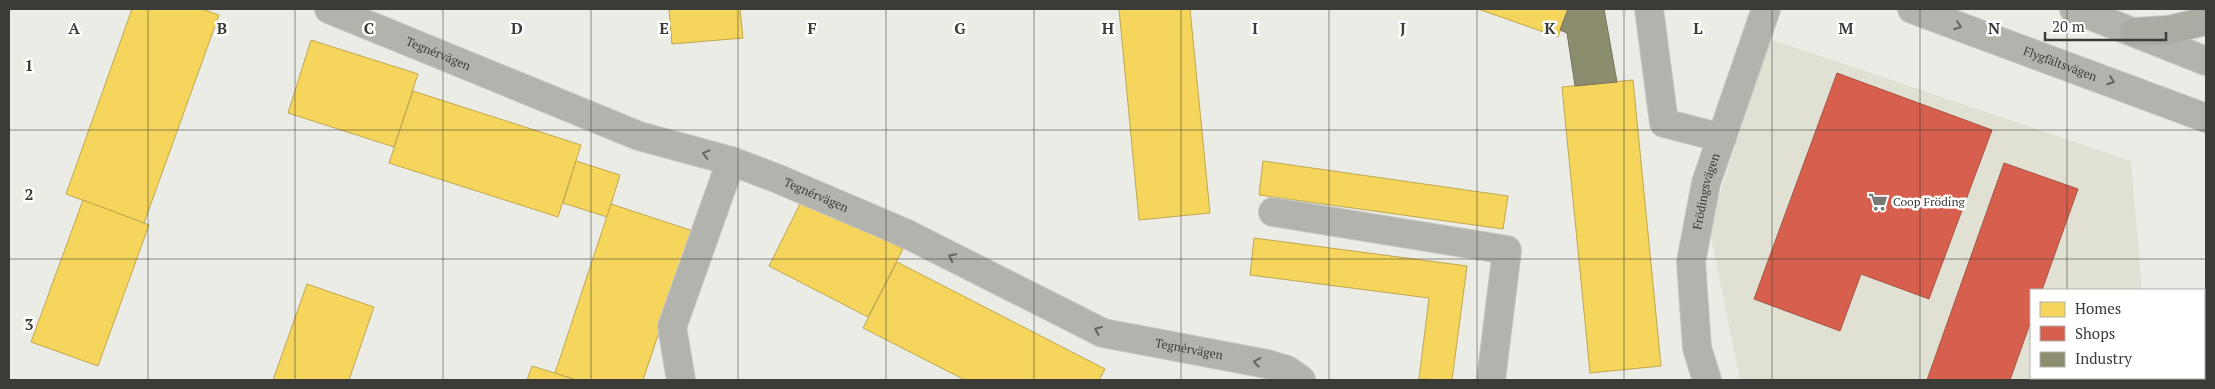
<svg xmlns="http://www.w3.org/2000/svg" width="2215" height="389" font-family="'PT Serif',serif">
<style>
.built{fill:#e0e1d3}
.homes{fill:#f6d55c;stroke:#bea751}
.shops{fill:#d6604d;stroke:#a85546}
.industry{fill:#8c8c6e;stroke:#74745e}
.lines{fill:none;stroke-linecap:round;stroke-linejoin:round}
.minor-casing{stroke:#c8c8c4;stroke-width:30}
.major-casing{stroke:#c8c8c4;stroke-width:30}
.minor{stroke:#b3b3ae;stroke-width:28}
.major{stroke:#ababa4;stroke-width:28}
.oneway{stroke:#656661}
.grid{fill:none;stroke:#3b3c37;stroke-width:1;stroke-opacity:0.55}
.labels{text-anchor:middle;stroke-width:5;stroke-linejoin:round;paint-order:stroke}
.street-label{font-size:12px;fill:#3b3c37;stroke:#fff}
.poi-label{font-size:12px;fill:#3b3c37;stroke:#fff;text-anchor:start}
.grid-label{font-size:16px;text-anchor:middle;font-weight:bold;fill:#3b3c37;stroke:#fff;stroke-width:5;stroke-linejoin:round;paint-order:stroke}
</style>
<rect width="100%" height="100%" fill="#ecece6"/>
<!-- built -->
<polygon class="built" points="1770,39 2131,161 2142,290 2031,290 2031,378 2150,378 2150,380 1740,380 1709,228"/>
<!-- homes -->
<g class="homes">
<polygon points="132,9 202,9 219,15 144,223 66,194"/>
<polygon points="669,9 740,9 743,38 672,44"/>
<polygon points="1119,9 1190,9 1210,213 1139,220"/>
<polygon points="1478,9 1568,9 1558,37"/>
<polygon points="311,40 418,74 394,147 288,113"/>
<polygon points="1633,80 1661,366 1590,373 1562,87"/>
<polygon points="413,91 581,145 558,217 389,163"/>
<polygon points="576,161 620,175 607,217 563,203"/>
<polygon points="1263,161 1508,196 1503,229 1259,195"/>
<polygon points="803,198 903,249 868,317 769,266"/>
<polygon points="83,200 149,225 98,366 31,342"/>
<polygon points="611,204 693,231 643,380 576,380 555,373"/>
<polygon points="1254,238 1467,266 1452,380 1419,379 1429,298 1250,275"/>
<polygon points="897,262 1105,369 1099,380 965,380 863,328"/>
<polygon points="307,284 374,307 349,380 273,380"/>
<polygon points="532,366 555,373 576,380 527,380"/>
</g>
<!-- shops -->
<g class="shops">
<polygon points="1837,73 1992,130 1929,299 1861,274 1840,331 1754,299"/>
<polygon points="2004,163 2078,189 2042,290 2031,290 2031,321 2010,380 1927,380"/>
</g>
<!-- industry -->
<polygon class="industry" points="1568,9 1604,9 1617,82 1575,86 1567,33 1560,30"/>
<g class="lines">
<!-- minor casing -->
<g class="minor-casing">
<g id="minor">
<path id="s1" d="M329,9L639,136L731,161L776,178L905,233L1103,333L1267,364L1287,370L1301,380"/>
<polyline points="1649,9 1664,123 1722,138"/>
<path id="s2" d="M1912,9L2206,118"/>
<polyline points="2074,9 2206,61"/>
<polyline points="1273,212 1507,250 1491,380"/>
<polyline points="681,380 672,327 731,161"/>
<path id="s3" d="M1707,380L1697,348L1691,262L1706,183L1766,9"/>
</g>
</g>
<!-- major casing -->
<g class="major-casing">
<polyline id="major" points="2134,32 2168,30 2206,21"/>
</g>
<!-- minor -->
<use href="#minor" class="minor"/>
<!-- major -->
<use href="#major" class="major"/>
</g>
<!-- one-way arrows -->
<defs><path id="oneway-chevron" d="M-2-3.5L2.5 0L-2 3.5" fill="none" stroke-width="1.6" stroke-linecap="round" stroke-linejoin="round" transform="scale(1.25)"/></defs>
<g class="oneway">
<use href="#oneway-chevron" transform="translate(1958 26) rotate(20)"/>
<use href="#oneway-chevron" transform="translate(2111 81) rotate(20)"/>
<use href="#oneway-chevron" transform="translate(706 154) rotate(-165)"/>
<use href="#oneway-chevron" transform="translate(952 257) rotate(-153)"/>
<use href="#oneway-chevron" transform="translate(1098 330) rotate(-156)"/>
<use href="#oneway-chevron" transform="translate(1257 362) rotate(-170)"/>
</g>
<!-- grid -->
<path class="grid" d="M148,9V380M295,9V380M443,9V380M591,9V380M738,9V380M886,9V380M1034,9V380M1181,9V380M1329,9V380M1477,9V380M1624,9V380M1772,9V380M1920,9V380M2067,9V290M9,130H2206M9,259H2206M2067,378V380"/>
<!-- icons -->
<defs>
<g id="supermarket-bare" transform="scale(1.5)"><path d="M-6-5.5h2.5l.6 2H6L4.5 2H-2.5L-4.4-4H-6ZM-1.5 3.2a1.3 1.3 0 1 0 .1 0ZM3 3.2a1.3 1.3 0 1 0 .1 0Z" fill="#797a74" stroke="#fff" stroke-width="2.5" paint-order="stroke"/></g>
</defs>
<g fill-rule="evenodd">
<use href="#supermarket-bare" x="1878" y="202"/>
</g>
<g class="labels">
<!-- street labels -->
<g class="street-label">
<text dy="4" stroke="none"><textPath href="#s1" startOffset="118">Tegnérvägen</textPath></text>
<text dy="4" stroke="none"><textPath href="#s2" startOffset="158">Flygfältsvägen</textPath></text>
<text dy="4" stroke="none"><textPath href="#s3" startOffset="192">Frödingsvägen</textPath></text>
<text dy="4" stroke="none"><textPath href="#s1" startOffset="522">Tegnérvägen</textPath></text>
<text dy="4" stroke="none"><textPath href="#s1" startOffset="928">Tegnérvägen</textPath></text>
</g>
<!-- poi labels -->
<g class="poi-label">
<text x="1893" y="206">Coop Fröding</text>
</g>
</g>
<g class="grid-label">
<text x="74" y="34">A</text>
<text x="222" y="34">B</text>
<text x="369" y="34">C</text>
<text x="517" y="34">D</text>
<text x="664" y="34">E</text>
<text x="812" y="34">F</text>
<text x="960" y="34">G</text>
<text x="1108" y="34">H</text>
<text x="1255" y="34">I</text>
<text x="1403" y="34">J</text>
<text x="1550" y="34">K</text>
<text x="1698" y="34">L</text>
<text x="1846" y="34">M</text>
<text x="1994" y="34">N</text>
<text x="29" y="71">1</text>
<text x="29" y="200">2</text>
<text x="29" y="330">3</text>
</g>
<!-- border -->
<rect width="2215" height="389" fill="none" stroke="#3b3c37" stroke-width="20"/>
<!-- legend -->
<rect x="2030" y="289" width="175" height="90" fill="#ffffff" stroke="#b1b1af"/>
<rect x="2040" y="302" width="25" height="15" fill="#f6d55c" stroke="#b1b1af"/>
<text x="2075" y="314" font-size="15" fill="#3b3c37">Homes</text>
<rect x="2040" y="326" width="25" height="15" fill="#d6604d" stroke="#b1b1af"/>
<text x="2075" y="339" font-size="15" fill="#3b3c37">Shops</text>
<rect x="2040" y="352" width="25" height="15" fill="#8c8c6e" stroke="#b1b1af"/>
<text x="2075" y="364" font-size="15" fill="#3b3c37">Industry</text>
<!-- scale -->
<path d="M2045 32v8h121v-8" fill="none" stroke="#3b3c37" stroke-width="2.5"/>
<text x="2052" y="32" font-size="15" fill="#3b3c37" stroke="#ffffff" stroke-width="4" paint-order="stroke">20 m</text>
</svg>
